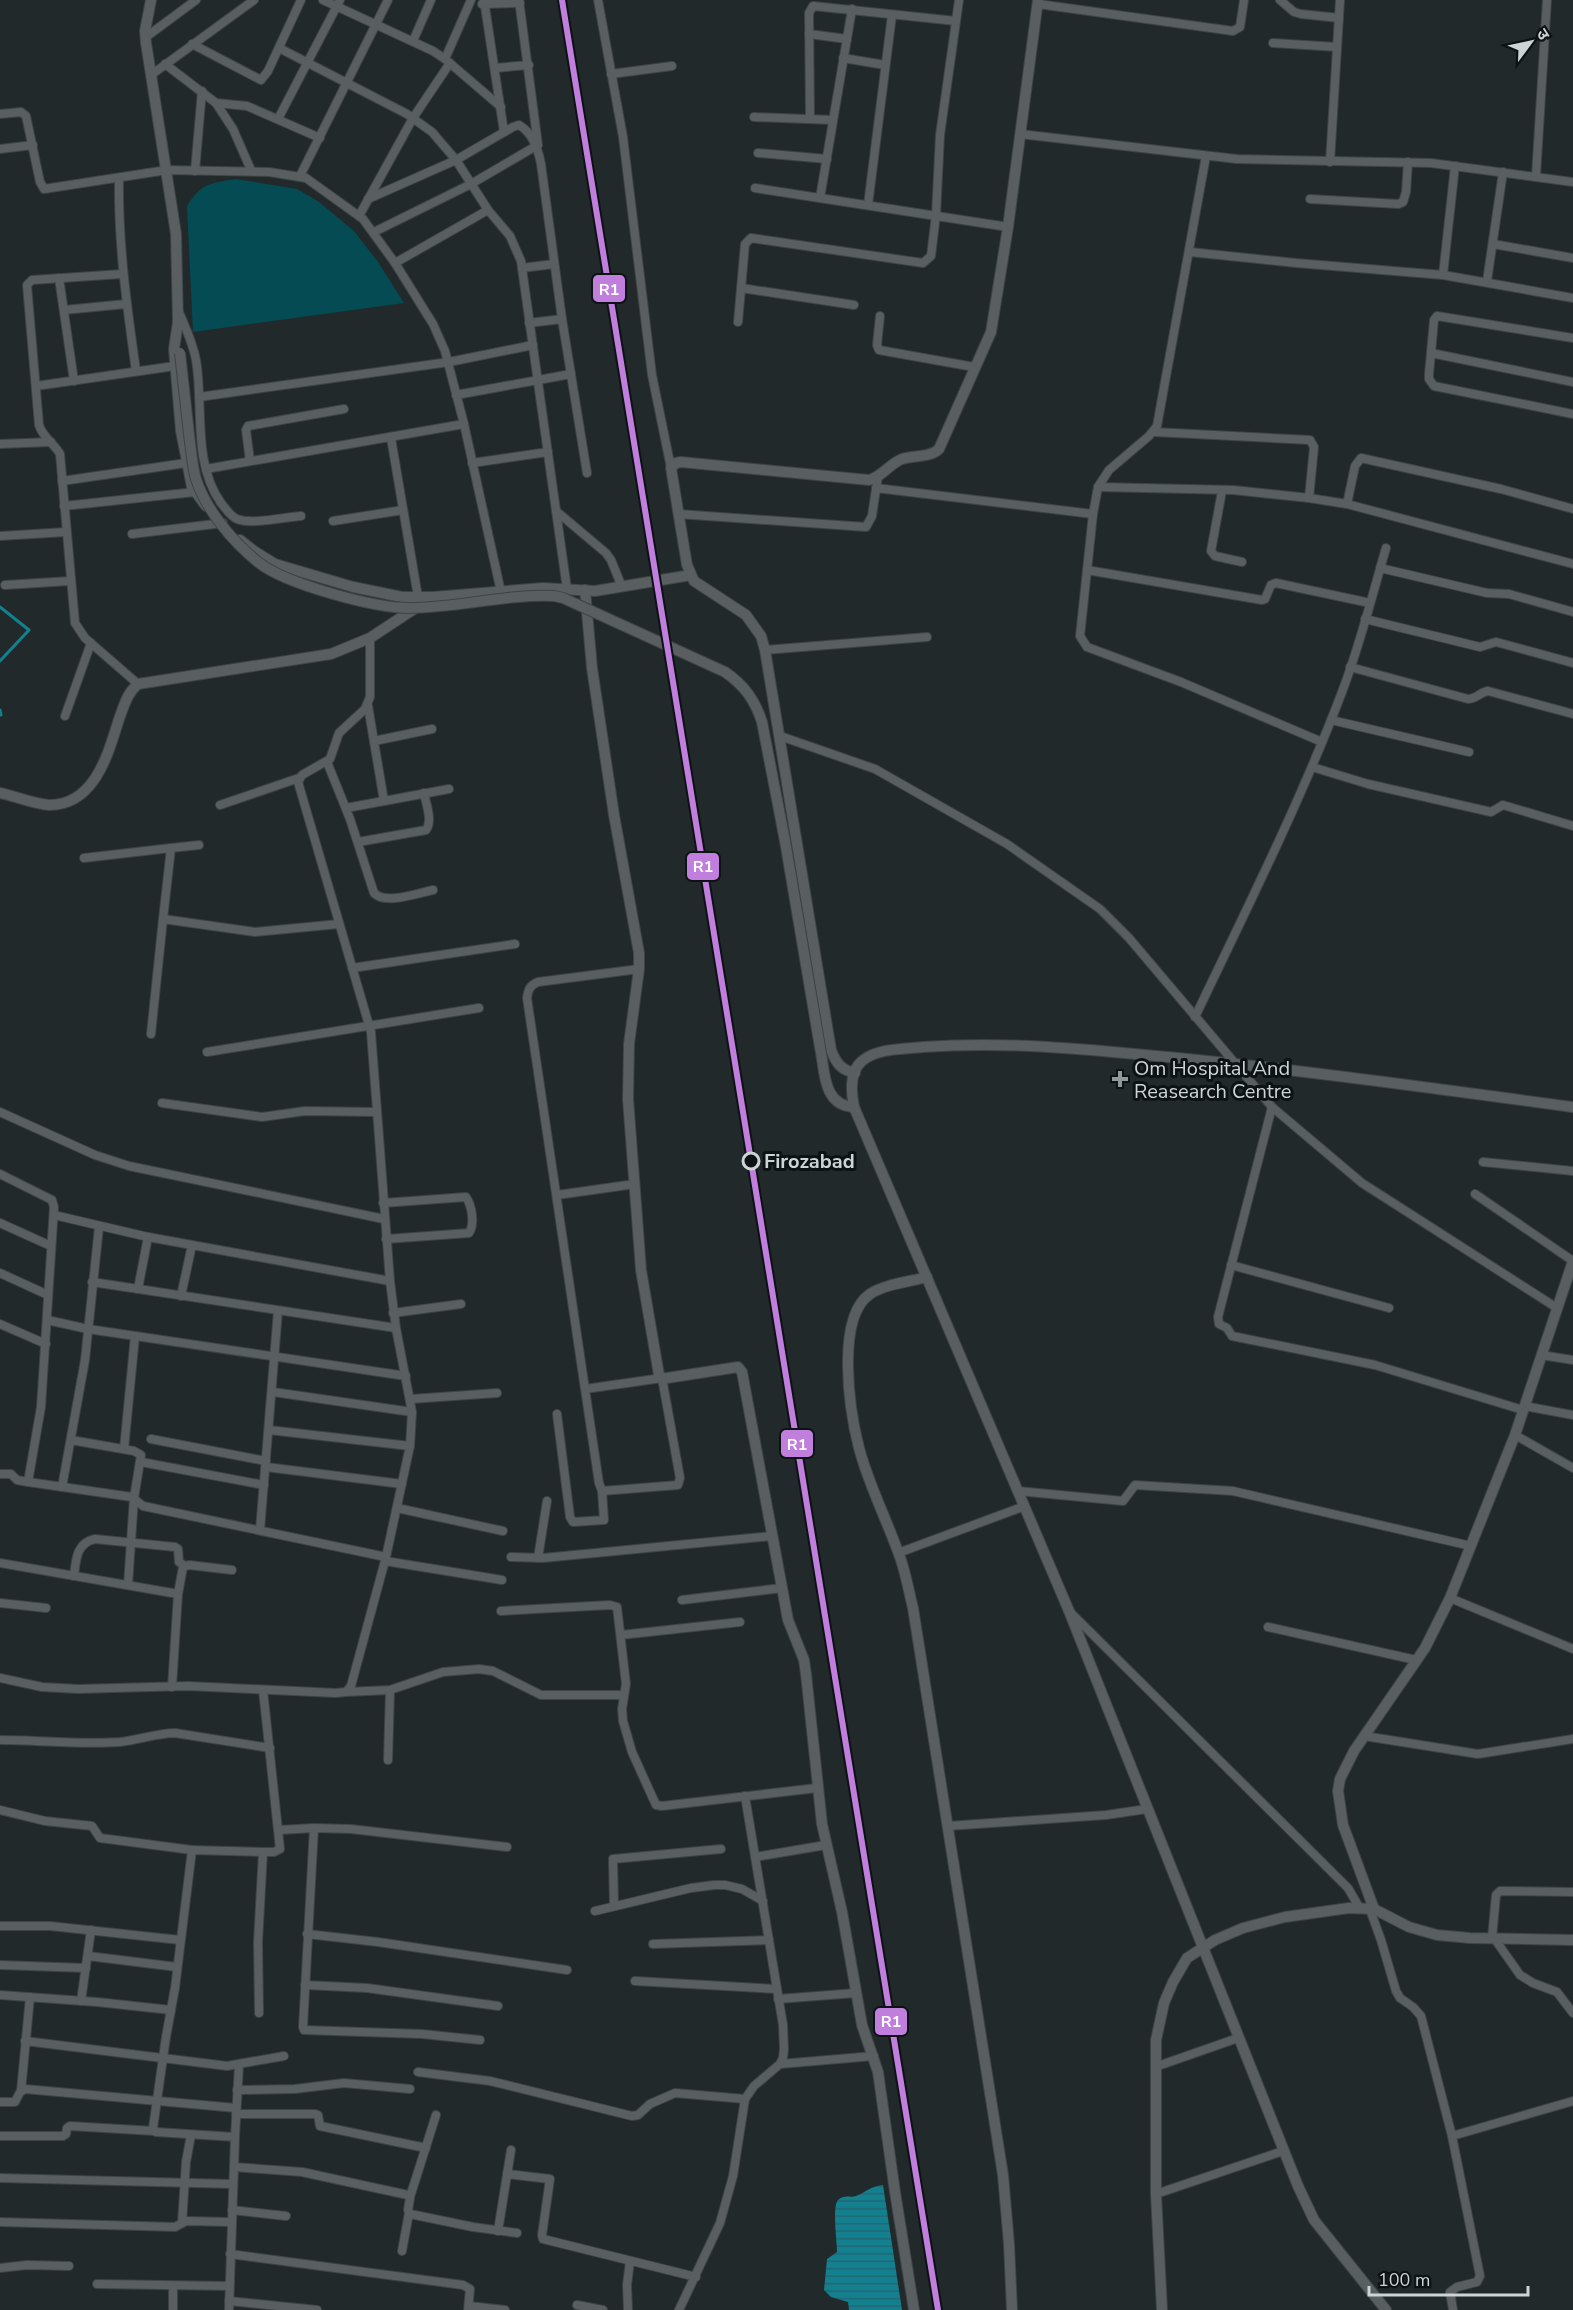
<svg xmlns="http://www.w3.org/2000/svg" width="1573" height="2310" font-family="'Nunito Sans','Noto Sans Devanagari',sans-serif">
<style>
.green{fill:#054b54}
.water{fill:url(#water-rules)}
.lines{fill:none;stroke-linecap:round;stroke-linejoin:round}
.stream{stroke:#138090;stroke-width:3}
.minor-casing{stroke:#3e4445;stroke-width:10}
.tertiary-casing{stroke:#3e4445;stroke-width:12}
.minor{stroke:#595f60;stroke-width:8}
.tertiary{stroke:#595f60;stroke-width:10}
.tertiary-bridge-casing{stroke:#3e4445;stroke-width:12;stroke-linecap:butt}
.tertiary-bridge{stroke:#595f60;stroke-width:10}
.rail-1-casing{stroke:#0d1314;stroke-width:10}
.rail-1{stroke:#c07fdc;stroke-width:6}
.poi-dot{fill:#91989a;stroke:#0d1314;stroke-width:2}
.stop-dot{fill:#0d1314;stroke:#cdd4d6;stroke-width:3}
.labels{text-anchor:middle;stroke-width:6;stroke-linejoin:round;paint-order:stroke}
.poi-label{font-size:20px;fill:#cdd4d6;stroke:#0d1314;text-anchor:start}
.stop-label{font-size:20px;font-weight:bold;fill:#cdd4d6;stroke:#0d1314;text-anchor:start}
.line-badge{stroke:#0d1314;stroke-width:2}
.badge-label{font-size:16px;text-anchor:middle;font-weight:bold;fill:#fff}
</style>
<defs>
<pattern id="water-rules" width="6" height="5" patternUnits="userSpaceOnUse" patternTransform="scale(1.5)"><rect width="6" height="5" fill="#138090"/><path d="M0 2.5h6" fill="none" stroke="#246670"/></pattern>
</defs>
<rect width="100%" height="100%" fill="#22292a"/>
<!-- green -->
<path class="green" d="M236,179L297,189L319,202L354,231L378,262L404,303L193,332L187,206C201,183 211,183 236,179Z"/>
<!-- water -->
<path class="water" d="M883,2185L902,2310H849L848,2302L831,2297L824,2290L827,2259L837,2252C837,2242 832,2206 838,2200C844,2194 850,2198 856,2196C868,2191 869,2187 883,2185Z"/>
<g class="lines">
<!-- stream -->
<g class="stream">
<polyline points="0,607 29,630 0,661"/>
<polyline points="0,710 1,715"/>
</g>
<!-- minor casing -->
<g class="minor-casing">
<g id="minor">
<polyline points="323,0 433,51 445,59 501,107"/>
<polyline points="484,0 504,132"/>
<polyline points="519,0 538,145"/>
<polyline points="598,0 623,137 652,375 671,468"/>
<polyline points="1280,0 1294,12 1301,14 1339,18"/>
<polyline points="482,4 520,3"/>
<polyline points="1038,4 1233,31 1240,27 1244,0"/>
<polyline points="809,34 847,39"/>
<polyline points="146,37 196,0"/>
<polyline points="413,41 431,0"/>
<polyline points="1273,43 1337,47"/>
<polyline points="192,44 261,80 268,71 301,0"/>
<polyline points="279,48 407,114 432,132 456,160 488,210 510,236 521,261 567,589"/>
<polyline points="843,58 885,65"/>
<polyline points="445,59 471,0"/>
<polyline points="165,64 216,103 233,129 251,170"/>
<polyline points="495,68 529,65"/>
<polyline points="611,74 672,66"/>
<polyline points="151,75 254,0"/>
<polyline points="216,103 247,106 320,138"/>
<polyline points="0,114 21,112 26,116 40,182 44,189 167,170 269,172 306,178 363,219 395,263 433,324 445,351 464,424 501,592"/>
<polyline points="754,117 833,120"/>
<polyline points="278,119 340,0"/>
<polyline points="810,119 809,13 813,6 956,21"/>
<polyline points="1020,134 1237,159 1431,163 1573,182"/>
<polyline points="0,149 33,145"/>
<polyline points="758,153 827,159"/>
<polyline points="1206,156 1157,426 1149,436 1109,470 1098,487 1093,514 1080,636 1087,647 1181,682 1322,742"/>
<polyline points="1330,162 1340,0"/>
<polyline points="195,171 202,91"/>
<polyline points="300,176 388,0"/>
<polyline points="1536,176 1547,0"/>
<path d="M119,179C118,244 127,307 136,371"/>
<polyline points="755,188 1008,227"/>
<polyline points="820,198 852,9"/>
<path d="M368,199L456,160L513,127L519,125C533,133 538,149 541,164L562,319L587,473"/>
<polyline points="1310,199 1398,204 1403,202 1406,192 1408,162"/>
<polyline points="868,205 892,15"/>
<polyline points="359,216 413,118 450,63"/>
<polyline points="374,232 471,184 536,146"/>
<polyline points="1493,244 1573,258"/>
<polyline points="1190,252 1296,263 1443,275 1573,298"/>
<polyline points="395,263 488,210"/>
<polyline points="522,268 554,264"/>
<path d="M122,274L32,280L27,285L39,425C43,438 54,443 60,454L75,623L85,638L138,684"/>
<polyline points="1443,275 1455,166"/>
<polyline points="59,278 74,381"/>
<polyline points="1487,281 1503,172"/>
<polyline points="741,288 854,305"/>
<polyline points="64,310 126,304"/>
<path d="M179,312C185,327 193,343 196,360C204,406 192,462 221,503C226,509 230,516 237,519C252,525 285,517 301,516"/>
<polyline points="880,316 877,345 879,350 974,367"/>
<polyline points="738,322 745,244 751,238 923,263 931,256 936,215 940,135 959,0"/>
<polyline points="529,323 562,319"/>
<polyline points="1573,338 1437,316 1434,320 1429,374 1429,379 1434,386 1573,414"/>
<polyline points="1431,353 1573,382"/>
<polyline points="36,386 175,366"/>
<polyline points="456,395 571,374"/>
<polyline points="199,397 449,362 533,345"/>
<polyline points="1154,432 1310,440 1314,447 1309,498"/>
<polyline points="391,438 418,597"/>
<polyline points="0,444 51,442"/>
<polyline points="250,461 246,430 248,426 344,409"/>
<polyline points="472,463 548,452"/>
<polyline points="206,469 464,424"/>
<polyline points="62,481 186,463"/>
<polyline points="1098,487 1233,490 1309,498 1347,504 1573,564"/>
<polyline points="876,488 1093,514"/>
<polyline points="1222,491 1211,551 1215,556 1242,562"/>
<polyline points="1347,504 1355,466 1361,458 1501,489 1573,509"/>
<polyline points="64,506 195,492"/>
<polyline points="556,511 606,553 611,560 622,587"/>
<polyline points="678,514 866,527 872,516 878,476"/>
<polyline points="333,521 403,510"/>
<polyline points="132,534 223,523"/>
<polyline points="0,536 66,532"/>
<polyline points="1380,568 1487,593 1509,594 1573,612"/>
<polyline points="1087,570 1262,600 1265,599 1271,585 1276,583 1370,603"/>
<polyline points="5,585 70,581"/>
<polyline points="1365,619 1480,647 1496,642 1573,663"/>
<polyline points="765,650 927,637"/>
<path d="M1350,667L1468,699C1477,699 1480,692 1488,691L1573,714"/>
<polyline points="368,706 384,801"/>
<polyline points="65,716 91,643"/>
<polyline points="1331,720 1469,752"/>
<polyline points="780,736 875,769 1007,844 1100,909 1129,938 1272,1107 1362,1183 1557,1308"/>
<polyline points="374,741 432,729"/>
<path d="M327,762L350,819L374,893C385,905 418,893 433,890"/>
<polyline points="1312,767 1368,784 1491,812 1503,805 1573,826"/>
<polyline points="220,805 299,778"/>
<polyline points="346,808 449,789"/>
<path d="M358,842L426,830C433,821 426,804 424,793"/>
<polyline points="84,858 171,848"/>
<polyline points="163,919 171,848 199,845"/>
<polyline points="352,968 515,944"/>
<path d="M1195,1017C1246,910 1300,803 1342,692C1360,645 1372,596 1386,548"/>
<polyline points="151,1034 163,919 255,932 339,924"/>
<polyline points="207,1052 479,1008"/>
<polyline points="162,1103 262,1117 305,1111 375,1112"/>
<polyline points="1272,1107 1218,1317 1219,1324 1227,1328 1232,1336 1375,1365 1523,1410"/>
<polyline points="0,1112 95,1155 129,1166 384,1219"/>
<polyline points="1483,1162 1573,1171"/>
<polyline points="0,1174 52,1200 54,1207 41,1407 28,1482 132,1497 143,1506 386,1557"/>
<polyline points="1475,1194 1573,1261"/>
<polyline points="557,1195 635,1184"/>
<path d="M383,1203L466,1197C472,1206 475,1224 469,1233L386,1239"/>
<polyline points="54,1215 148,1237 390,1281"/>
<polyline points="0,1223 51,1246"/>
<polyline points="1231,1265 1389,1308"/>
<polyline points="0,1273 48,1295"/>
<polyline points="92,1282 396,1328"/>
<polyline points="138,1289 148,1237"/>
<polyline points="181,1296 192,1245"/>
<polyline points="393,1313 461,1304"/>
<polyline points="47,1320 88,1329 406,1376"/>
<polyline points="0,1324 46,1344"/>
<polyline points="1541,1355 1573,1360"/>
<path d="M585,1389L599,1483L602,1491L678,1485L680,1478L662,1378L585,1389L527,998C528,990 530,985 538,982L639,969"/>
<polyline points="273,1392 412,1412"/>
<polyline points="411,1399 497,1393"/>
<polyline points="1524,1406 1573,1415"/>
<polyline points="557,1414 570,1517 573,1522 604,1520 602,1491"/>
<polyline points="269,1430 410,1446"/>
<polyline points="1515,1435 1573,1468"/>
<polyline points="151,1439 266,1461"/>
<polyline points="71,1440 134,1451 141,1455 134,1498 128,1585"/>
<polyline points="124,1449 135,1336"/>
<polyline points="141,1462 264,1485"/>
<polyline points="266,1467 402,1484"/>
<polyline points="0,1474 11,1474 17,1480 28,1482"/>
<polyline points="62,1487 85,1360 99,1227"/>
<polyline points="1018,1491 1123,1501 1135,1485 1233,1491 1471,1546"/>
<polyline points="397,1508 503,1531"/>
<polyline points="260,1530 278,1311"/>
<polyline points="898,1553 1025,1506"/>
<polyline points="511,1557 543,1558 772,1536"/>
<polyline points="538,1558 547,1501"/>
<polyline points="385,1561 502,1580"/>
<polyline points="0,1563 178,1594"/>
<path d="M74,1576C76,1560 76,1543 95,1539L175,1547L178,1549L179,1562L185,1566"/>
<polyline points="1450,1598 1573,1649"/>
<polyline points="682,1600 782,1588"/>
<polyline points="0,1603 46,1608"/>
<polyline points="501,1611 610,1605 617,1607 626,1684 622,1709 623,1721 632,1752 656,1805 662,1806 817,1788"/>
<polyline points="1071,1613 1348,1888 1359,1907"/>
<polyline points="1268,1627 1416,1660"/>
<polyline points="621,1635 740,1622"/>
<polyline points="0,1678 42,1687 78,1689 188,1686 336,1693 346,1692 351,1686 386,1557 410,1446 412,1412 396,1328 390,1281 371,1032 298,782 302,775 330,759 339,733 365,709 370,697 370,638"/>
<polyline points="172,1687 178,1594 183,1567 189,1565 232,1570"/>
<polyline points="346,1692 390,1690 443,1672 479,1669 493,1671 541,1695 624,1695"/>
<polyline points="1364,1736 1478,1754 1573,1739"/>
<path d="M0,1740C40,1740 81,1745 120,1742C139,1740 157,1733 175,1733L270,1748"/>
<polyline points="388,1760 390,1690"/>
<polyline points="0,1810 45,1821 92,1826 100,1838 192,1850"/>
<polyline points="948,1826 1106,1815 1147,1809"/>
<polyline points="314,1828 303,2027 304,2030 422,2034 480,2040"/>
<polyline points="279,1830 314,1828 351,1829 507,1847"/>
<polyline points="755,1857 826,1845"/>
<polyline points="614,1906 613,1859 721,1849"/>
<polyline points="1369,1907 1381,1940 1396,1991 1400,1998 1413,2007 1421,2016 1452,2136 1480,2276 1477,2282 1457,2287 1450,2292 1453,2310"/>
<polyline points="595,1911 691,1888 714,1885 725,1885 742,1889 763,1901"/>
<polyline points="0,1926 50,1926 180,1940"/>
<polyline points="307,1934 378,1942 567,1970"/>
<polyline points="1492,1938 1496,1895 1500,1891 1573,1892"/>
<polyline points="1494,1938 1520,1975 1533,1983 1557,1992 1573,2013"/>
<polyline points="653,1944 769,1940"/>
<polyline points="88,1956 177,1967"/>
<polyline points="0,1965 86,1968"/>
<polyline points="635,1981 777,1989"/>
<polyline points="305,1985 367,1988 498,2006"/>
<polyline points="0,1995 97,2002 171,2010"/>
<polyline points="778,1999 856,1993"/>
<polyline points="81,2001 91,1930"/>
<polyline points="259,2013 258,1942 263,1852"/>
<polyline points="25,2041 227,2066 284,2056"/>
<polyline points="780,2064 874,2056"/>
<polyline points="1155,2067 1238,2038"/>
<polyline points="418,2072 490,2081 632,2116 638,2115 650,2104 675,2093 745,2099"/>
<polyline points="237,2090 295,2089 344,2083 410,2089"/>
<polyline points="21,2091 30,1997"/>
<polyline points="0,2102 15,2102 20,2092 25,2089 236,2108"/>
<polyline points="236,2114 315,2114 318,2115 320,2126 426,2148"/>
<polyline points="0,2136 63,2136 66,2134 67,2128 70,2126 154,2131"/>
<polyline points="1452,2136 1573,2101"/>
<polyline points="235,2137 239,2065"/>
<polyline points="234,2167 302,2172 408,2195 410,2198 408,2210 410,2214 473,2227 517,2233"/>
<polyline points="507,2174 550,2179 542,2235 543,2239 696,2277"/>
<polyline points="0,2178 232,2184"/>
<polyline points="1156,2194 1283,2151"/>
<polyline points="410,2197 436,2115"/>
<polyline points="232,2210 286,2216"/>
<polyline points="0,2222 175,2227 186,2221 231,2222"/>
<polyline points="182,2223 186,2162 191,2135"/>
<polyline points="498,2231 511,2150"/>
<polyline points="402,2251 409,2213"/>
<polyline points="230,2254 463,2285 470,2289 468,2310"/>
<polyline points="0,2268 27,2265 69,2266"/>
<polyline points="97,2284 229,2286"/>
<polyline points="229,2301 317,2310"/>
<polyline points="577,2305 603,2310"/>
<polyline points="469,2306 505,2310"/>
<polyline points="173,2310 173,2287"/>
<polyline points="229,2310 235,2137 156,2132 153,2128 166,2037 175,1988 192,1850 263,1852 274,1852 280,1849 263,1690"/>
<polyline points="628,2310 627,2285 630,2261"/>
<polyline points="679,2310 720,2223 733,2176 745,2099 754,2086 780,2064 783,2058 784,2049 783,2025 745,1796"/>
</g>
</g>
<!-- tertiary casing -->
<g class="tertiary-casing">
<g id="tertiary">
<polyline points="151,0 145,31 146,43 176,234 178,322 174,349 181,431 192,487 206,506"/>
<polyline points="240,540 254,551 275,564 353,587 402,597 433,597 543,588 595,591 691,575"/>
<polyline points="585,590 592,668 614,815 639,953 639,969 629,1044 628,1099 641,1270 659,1375 662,1378 667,1378 738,1367 742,1372 788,1620 804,1660 806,1674 822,1824 842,1912 862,2025 878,2072 895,2192 914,2310"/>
<path d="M0,793C15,796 33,804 49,805C95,805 108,754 119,719C124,706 127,693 138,684L331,654L370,638L420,605"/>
<path d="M822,1059C825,1080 827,1106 854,1107"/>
<path d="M855,1073C841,1070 836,1063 831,1050L765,650L761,636L746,615L694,581L687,565L671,468L676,463L681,462L869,480C882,477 889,464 902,459C914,455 930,458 939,449L991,332L1008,227L1038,0"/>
<path d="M927,1277C909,1282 885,1284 870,1294C835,1318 850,1413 859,1448C869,1486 888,1522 901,1560C906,1575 909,1592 913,1608L1003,2175L1009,2244L1012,2310"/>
<polyline points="1374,1909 1343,1825 1338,1791 1340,1779 1354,1751 1425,1648 1450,1598 1515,1435 1573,1261"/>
<polyline points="1162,2310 1156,2194 1156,2040 1164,2003 1173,1982 1187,1958 1215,1940 1243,1928 1285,1917 1349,1908 1374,1909 1409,1927 1437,1935 1470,1938 1573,1940"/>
<path d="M1386,2310L1314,2220L1298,2186L1069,1611L854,1107C851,1092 849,1072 862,1061C878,1048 904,1049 923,1047C1006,1041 1086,1049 1168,1057C1303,1070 1438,1089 1573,1107"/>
</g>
</g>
<!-- minor -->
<use href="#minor" class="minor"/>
<!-- tertiary -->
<use href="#tertiary" class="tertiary"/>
<!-- tertiary-bridge casing -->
<g class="tertiary-bridge-casing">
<path id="tertiary-bridge" d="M180,353C183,380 186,407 189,434C191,449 192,465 196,479C206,510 233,542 258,562C285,584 374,608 409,608C457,608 506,594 554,596L563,598L725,672C744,685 755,700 762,722L785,841L822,1059"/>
</g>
<!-- tertiary-bridge -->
<use href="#tertiary-bridge" class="tertiary-bridge"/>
<!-- rail-1 casing -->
<g class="rail-1-casing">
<polyline id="rail-1" points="562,0 938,2310"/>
</g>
<!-- rail-1 -->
<use href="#rail-1" class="rail-1"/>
</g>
<!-- markers -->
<path class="poi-dot" d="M1117 1070h6v6h6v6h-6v6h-6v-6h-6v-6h6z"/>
<circle class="stop-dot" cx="751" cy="1161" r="8"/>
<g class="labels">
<!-- poi labels -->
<g class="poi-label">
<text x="1134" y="1075">Om Hospital And<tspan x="1134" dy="23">Reasearch Centre</tspan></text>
</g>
<!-- stop labels -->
<g class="stop-label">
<text x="764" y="1168">Firozabad</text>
</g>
</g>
<g class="line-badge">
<rect x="592" y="274" width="34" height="29" rx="6" fill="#c07fdc"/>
<rect x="686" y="852" width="34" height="29" rx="6" fill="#c07fdc"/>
<rect x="780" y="1429" width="34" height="29" rx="6" fill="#c07fdc"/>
<rect x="874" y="2007" width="34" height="29" rx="6" fill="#c07fdc"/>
</g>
<g class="badge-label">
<text x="609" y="295">R1</text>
<text x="703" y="872">R1</text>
<text x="797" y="1450">R1</text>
<text x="891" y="2027">R1</text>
</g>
<!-- north arrow -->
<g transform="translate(1531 42) rotate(57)" stroke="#0d1314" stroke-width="4.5" paint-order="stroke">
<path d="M0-4.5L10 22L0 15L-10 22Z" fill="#cdd4d6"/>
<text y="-9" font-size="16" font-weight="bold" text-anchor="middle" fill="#cdd4d6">उ</text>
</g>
<!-- scale -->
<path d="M1369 2286v9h159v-9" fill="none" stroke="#cdd4d6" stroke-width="3"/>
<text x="1378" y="2286" font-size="18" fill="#cdd4d6" stroke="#0d1314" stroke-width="4.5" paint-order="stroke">100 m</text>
</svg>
